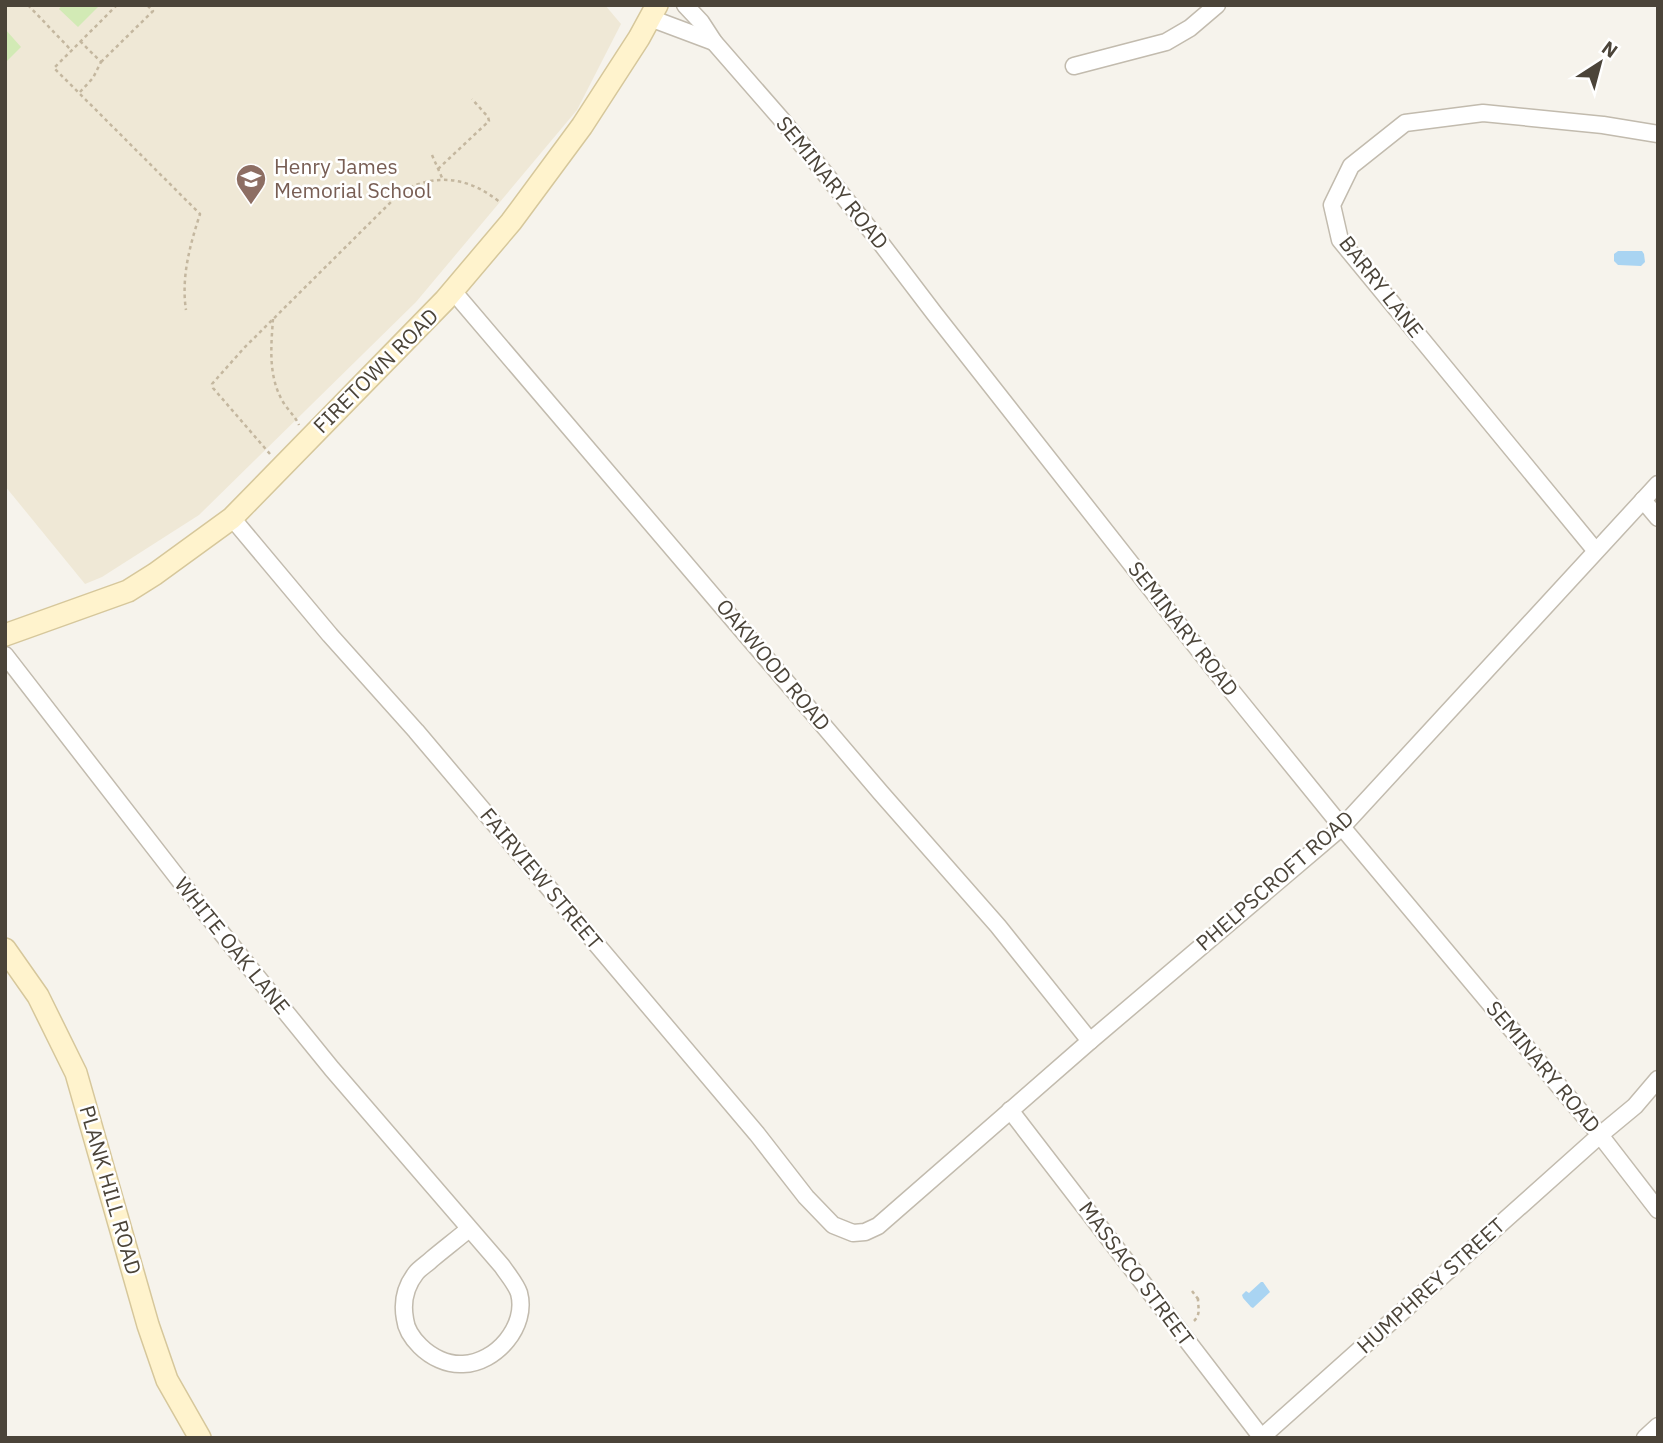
<svg xmlns="http://www.w3.org/2000/svg" width="1663" height="1443" font-family="'IBM Plex Sans',sans-serif">
<style>
.education{fill:#efe8d6}
.green{fill:#d2eab5}
.water{fill:#a9d4f2}
.lines{fill:none;stroke-linecap:round;stroke-linejoin:round}
.street-casing{stroke:#c2bbae;stroke-width:19}
.secondary-casing{stroke:#d6c79b;stroke-width:24}
.path{stroke:#c4b79f;stroke-width:2.5;stroke-dasharray:3.5 3.5;stroke-linecap:butt}
.street{stroke:#fff;stroke-width:16}
.secondary{stroke:#fff3cd;stroke-width:21}
.labels{text-anchor:middle;stroke-width:5;stroke-linejoin:round;paint-order:stroke}
.education-label{font-size:21px;fill:#785e54;stroke:#fff;text-anchor:start}
.street-label{font-size:21px;fill:#4b4439;stroke:#fff}
</style>
<rect width="100%" height="100%" fill="#f6f3ec"/>
<!-- education -->
<polygon class="education" points="5,5 605,5 621,24 577,110 416,302 199,515 102,577 85,584 5,486"/>
<!-- green -->
<g class="green">
<polygon points="62,5 100,5 78,27 59,9"/>
<polygon points="5,29 21,47 5,63"/>
</g>
<!-- water -->
<g class="water">
<polygon points="1618,251 1642,251 1644,254 1645,262 1641,266 1618,265 1614,261 1614,254"/>
<polygon points="1261,1282 1263,1282 1270,1292 1253,1308 1251,1307 1243,1298 1242,1295 1246,1291 1249,1293"/>
</g>
<g class="lines">
<!-- street casing -->
<g class="street-casing">
<g id="street">
<polyline points="685,5 701,22 714,42 782,120 880,242 934,313 1213,668 1342,827 1600,1135 1658,1210"/>
<polyline points="650,18 714,42"/>
<polyline points="1074,66 1166,42 1190,28 1217,5"/>
<polyline points="453,291 881,793 998,926 1090,1041"/>
<polyline points="1643,500 1658,518"/>
<polyline points="232,518 330,635 416,731 757,1134 806,1197 833,1225 853,1233 865,1232 878,1226 1090,1041 1342,827 1658,484"/>
<polyline points="1595,550 1340,240 1332,205 1351,166 1405,123 1483,113 1603,125 1658,134"/>
<path d="M5,655L198,904L332,1069L502,1266C508,1275 516,1284 519,1293C528,1326 496,1363 463,1364C447,1365 431,1357 420,1346C413,1339 406,1329 405,1319C402,1303 405,1287 416,1273C420,1268 427,1264 432,1259C444,1249 457,1239 469,1229"/>
<polyline points="1010,1110 1262,1438"/>
<polyline points="1262,1437 1600,1135 1635,1106 1658,1079"/>
<polyline points="1645,1438 1658,1426"/>
</g>
</g>
<!-- secondary casing -->
<g class="secondary-casing">
<g id="secondary">
<polyline points="5,635 128,591 155,574 232,518 445,300 511,222 582,126 639,38 657,5"/>
<polyline points="5,949 38,996 76,1073 148,1325 167,1380 200,1438"/>
</g>
</g>
<!-- path -->
<g class="path">
<polyline points="28,5 71,50"/>
<path d="M117,5L54,68L200,214C190,245 181,277 186,310"/>
<polyline points="101,62 153,11 147,5"/>
<polyline points="80,92 93,78 101,62 80,41"/>
<polyline points="432,155 443,180"/>
<polyline points="438,169 489,121 488,117 472,99"/>
<path d="M273,319C271,347 268,376 283,402C288,410 295,416 299,425"/>
<path d="M270,454L213,388L212,384L244,348L402,191C439,172 470,178 501,203"/>
<polyline points="1192,1291 1198,1299"/>
<path d="M1194,1321C1201,1314 1198,1308 1198,1299L1201,1297"/>
</g>
<!-- street -->
<use href="#street" class="street"/>
<!-- secondary -->
<use href="#secondary" class="secondary"/>
</g>
<!-- icons -->
<defs>
<g id="school-pin" transform="scale(1.575)"><path d="M0 17L-7.5 6A9.5 9.5 0 1 1 7.5 6Z" fill="#8d6e63" stroke="#fff"/><path d="M0-5L7-2L0 1L-7-2ZM-4 1L0 2.5L4 1V4Q0 6-4 4Z" fill="#fff"/></g>
</defs>
<g fill-rule="evenodd">
<use href="#school-pin" x="251" y="179"/>
</g>
<g class="labels">
<!-- education labels -->
<g class="education-label">
<text x="274" y="174">Henry James<tspan x="274" dy="24">Memorial School</tspan></text>
</g>
<!-- street labels -->
<g class="street-label">
<text transform="translate(832 183) rotate(51)" y="7">SEMINARY ROAD</text>
<text transform="translate(1381 287) rotate(52)" y="7">BARRY LANE</text>
<text transform="translate(376 371) rotate(-45)" y="7">FIRETOWN ROAD</text>
<text transform="translate(1183 629) rotate(52)" y="7">SEMINARY ROAD</text>
<text transform="translate(773 665) rotate(50)" y="7">OAKWOOD ROAD</text>
<text transform="translate(541 879) rotate(50)" y="7">FAIRVIEW STREET</text>
<text transform="translate(1275 881) rotate(-41)" y="7">PHELPSCROFT ROAD</text>
<text transform="translate(232 946) rotate(51)" y="7">WHITE OAK LANE</text>
<text transform="translate(1543 1067) rotate(50)" y="7">SEMINARY ROAD</text>
<text transform="translate(110 1190) rotate(74)" y="7">PLANK HILL ROAD</text>
<text transform="translate(1136 1274) rotate(53)" y="7">MASSACO STREET</text>
<text transform="translate(1431 1286) rotate(-42)" y="7">HUMPHREY STREET</text>
</g>
</g>
<!-- border -->
<rect width="1663" height="1443" fill="none" stroke="#4b4439" stroke-width="14"/>
<!-- north arrow -->
<g transform="translate(1600 63) rotate(36)" stroke="#ffffff" stroke-width="5" paint-order="stroke">
<path d="M0-5L12 26L0 18L-12 26Z" fill="#4b4439"/>
<text y="-10" font-size="19" font-weight="bold" text-anchor="middle" fill="#4b4439">N</text>
</g>
</svg>
